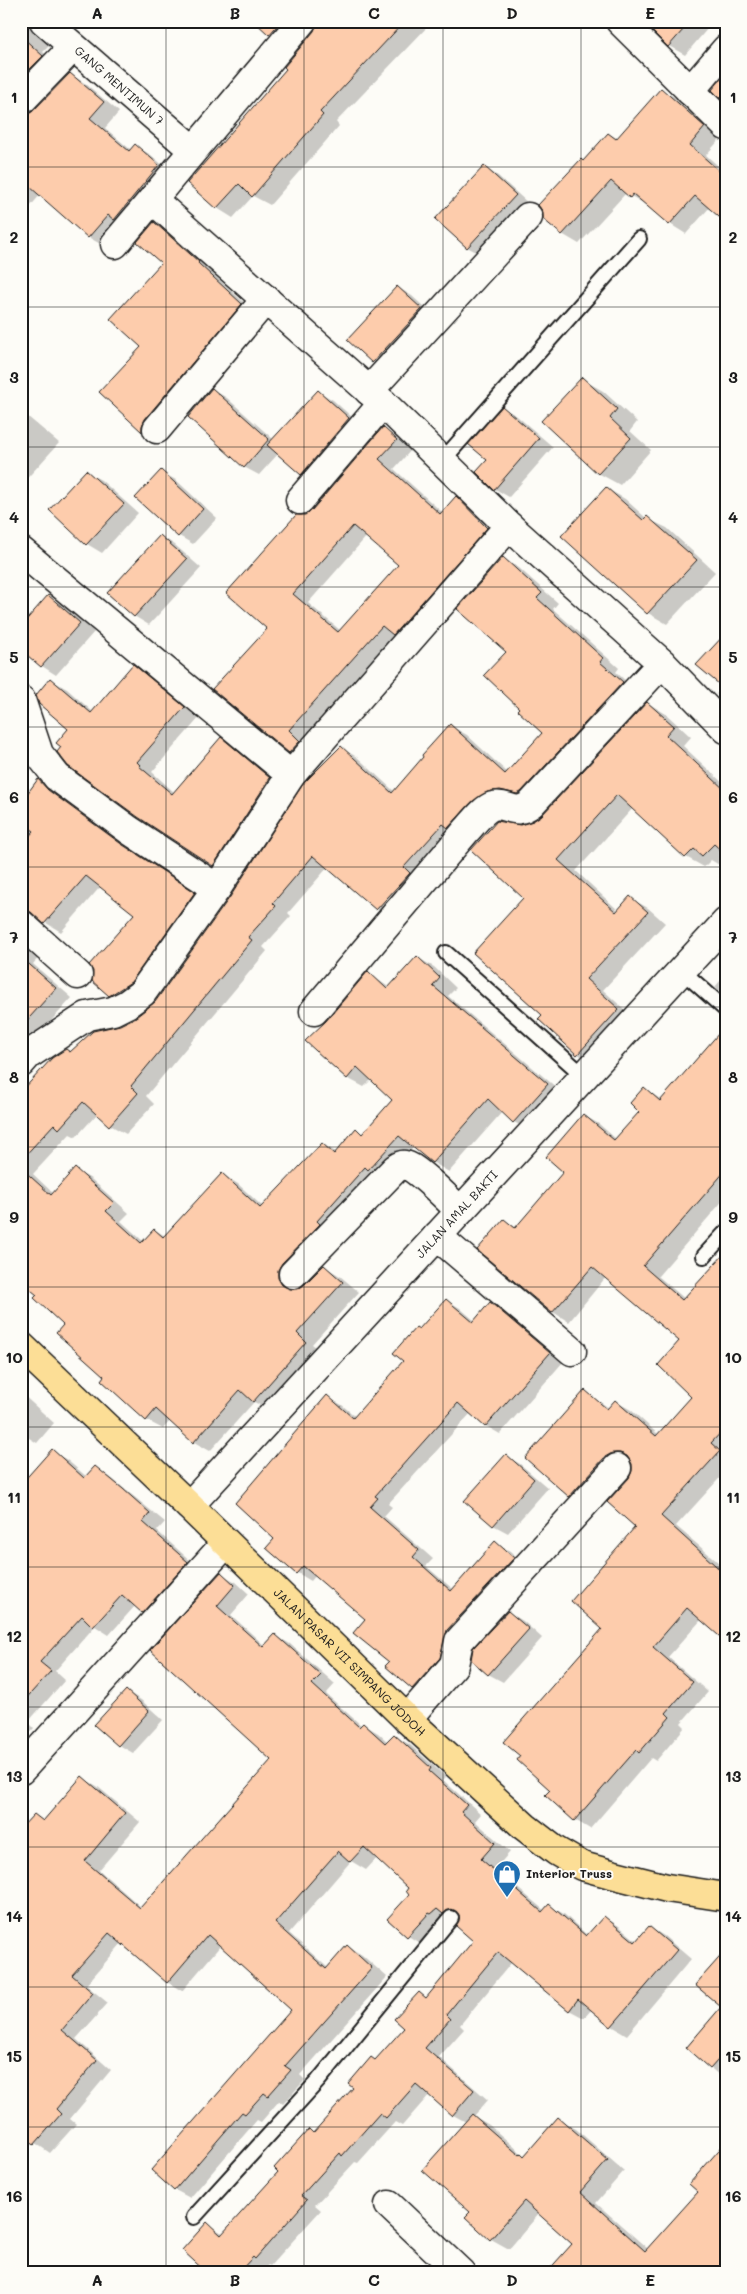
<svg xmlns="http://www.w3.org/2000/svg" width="747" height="2294" font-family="Mali,sans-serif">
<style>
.shadow{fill:#0003;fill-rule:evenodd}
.building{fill:#fdccac;stroke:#1c1c1c;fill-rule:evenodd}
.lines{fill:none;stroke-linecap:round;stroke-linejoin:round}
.lane-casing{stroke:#1c1c1c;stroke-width:18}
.street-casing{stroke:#1c1c1c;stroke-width:31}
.primary-casing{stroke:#1c1c1c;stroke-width:31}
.lane{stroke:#fdfcf7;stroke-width:14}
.street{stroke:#fdfcf7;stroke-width:28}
.primary{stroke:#fcde96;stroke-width:28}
.grid{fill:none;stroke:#1c1c1c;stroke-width:1;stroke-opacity:0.55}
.labels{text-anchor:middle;stroke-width:4;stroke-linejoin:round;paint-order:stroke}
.street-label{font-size:12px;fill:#1c1c1c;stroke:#fdfcf7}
.poi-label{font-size:12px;font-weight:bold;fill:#1c1c1c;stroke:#fdfcf7;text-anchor:start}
.neatline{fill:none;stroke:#1c1c1c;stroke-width:2}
.grid-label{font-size:16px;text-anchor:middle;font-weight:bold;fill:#1c1c1c}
</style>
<rect width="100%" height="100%" fill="#fdfcf7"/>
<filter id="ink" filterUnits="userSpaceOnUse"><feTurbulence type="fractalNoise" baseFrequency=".02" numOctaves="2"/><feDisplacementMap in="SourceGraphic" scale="10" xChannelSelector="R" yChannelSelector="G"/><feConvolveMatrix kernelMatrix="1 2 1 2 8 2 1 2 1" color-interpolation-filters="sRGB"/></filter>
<g filter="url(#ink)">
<!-- shadow -->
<g class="shadow">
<polygon points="21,21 47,21 51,44 43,52 58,65 21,84"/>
<polygon points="256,21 305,21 285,43 270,34"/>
<polygon points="318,21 433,21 336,122 339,126 270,205 253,196 233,218 217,208 287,69 315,31"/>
<polygon points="644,21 714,21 685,55 669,46"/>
<polygon points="70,74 86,84 119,112 105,128 131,150 135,146 151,155 174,175 104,246 88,237 41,194 21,217 21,129"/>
<polygon points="661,90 678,99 721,138 706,155 726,173 726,221 710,207 686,234 670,224 648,206 626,193 579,244 562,234 584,162 609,134 618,139"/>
<polygon points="484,167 498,176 529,204 482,255 467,247"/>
<polygon points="154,223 169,232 213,271 211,272 255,313 156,439 143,431 100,392 143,347 163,263"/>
<polygon points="726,249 726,262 719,256"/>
<polygon points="397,287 412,296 436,318 387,371 373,362 349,340"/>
<polygon points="582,379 603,391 637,422 630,431 651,450 620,485 598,473"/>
<polygon points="212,389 227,398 273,439 318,391 333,400 363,427 316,483 301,474 278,454 259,475 244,467"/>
<polygon points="503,408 517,416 553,447 509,497 495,489 489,460"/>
<polygon points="21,411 59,443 21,485"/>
<path d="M383,429L399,438L412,449L394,469L443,513L456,498L471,506L491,526L305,761L290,752L214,689L269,629L305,516L313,511ZM367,536L399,565L341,631L308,603Z"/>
<polygon points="86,472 101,480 138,513 102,553 87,544 50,510"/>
<polygon points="161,472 176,480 217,518 193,544 179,536"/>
<polygon points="606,488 625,499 646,518 667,528 715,572 667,624 648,613 563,536"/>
<polygon points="161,536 175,545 201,568 149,625 134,616"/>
<polygon points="503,558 519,568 558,603 553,609 619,668 616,672 638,692 517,798 393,919 377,909 328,867 288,913 291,916 263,947 267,951 146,1096 154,1104 126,1134 110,1125 97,1114 76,1137 70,1134 33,1174 54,1194 75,1170 91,1179 129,1213 121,1221 144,1242 155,1230 165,1236 222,1174 238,1184 263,1207 322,1144 336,1152 357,1130 363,1134 394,1100 372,1079 364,1087 347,1078 327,1022 368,973 390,988 418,958 434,967 456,988 448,996 564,1094 530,1131 514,1122 503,1111 449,1172 432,1162 414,1147 294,1279 294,1288 298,1290 324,1266 340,1276 359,1292 312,1344 322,1352 270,1410 254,1402 210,1451 194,1442 170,1421 163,1429 146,1420 106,1376 38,1295 21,1280 21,1094 71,1053 137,1018 155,1003 341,748 357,757 395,792 451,726 467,735 508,773 544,733 521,708 507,652"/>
<polygon points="48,597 63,605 94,632 56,675 42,666 21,648 21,615 28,620"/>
<polygon points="726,653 726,705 716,694 723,687"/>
<polygon points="133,666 149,675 200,717 152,772 175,793 221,739 237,748 286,788 229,874 213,865 70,729 51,680 67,689 93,712"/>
<polygon points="648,703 666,714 691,737 683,746 726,786 726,861 721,866 711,860 704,867 686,857 633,808 576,871 619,911 630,898 648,908 665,923 603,990 636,1020 596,1065 578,1054 540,1019 544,1015 525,898 521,826 534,822 543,816"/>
<polygon points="39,780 55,789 64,800 136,854 210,902 126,1004 110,995 136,914 101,886 61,932 38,918 33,918 39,957 33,964 72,998 37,1036 31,1033 21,1044 21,796 25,799"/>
<polygon points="726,974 726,996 715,987"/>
<polygon points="726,1026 726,1197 658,1276 685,1299 726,1261 726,1471 676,1526 726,1569 726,1640 702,1619 668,1657 708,1692 681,1723 685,1727 656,1761 651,1758 590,1829 575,1820 552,1790 637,1527 630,1479 634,1471 632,1461 628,1462 586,1505 570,1496 527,1458 585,1392 609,1408 615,1401 631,1410 659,1435 693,1397 681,1341 606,1277 569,1322 553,1312 479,1250 504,1220 517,1228 565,1172 583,1115 599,1124 616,1139 641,1112 644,1089 662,1100"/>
<polygon points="446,1300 460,1308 475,1321 491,1304 505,1312 563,1362 500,1434 486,1426 471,1413 388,1504 392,1507 384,1516 433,1559 426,1566 454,1590 495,1543 510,1551 527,1567 427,1697 413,1688 387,1666 391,1662 366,1619 316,1575 311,1581 296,1572 276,1539 327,1397 342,1405 356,1417 405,1361 420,1330"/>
<polygon points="21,1393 54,1423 37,1443 21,1433"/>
<polygon points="52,1451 67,1460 87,1477 95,1468 110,1477 165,1522 157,1531 202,1571 157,1621 135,1606 109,1635 95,1626 55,1671 65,1680 28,1722 34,1728 21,1743 21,1582"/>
<polygon points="506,1456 520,1464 548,1488 508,1533 493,1525"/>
<polygon points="221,1574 236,1582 249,1594 231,1615 265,1646 275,1635 290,1644 335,1684 326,1694 362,1726 363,1724 378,1733 388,1742 394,1736 409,1744 446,1777 443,1780 481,1814 475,1821 510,1852 495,1869 545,1911 549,1906 564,1914 588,1936 604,1917 619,1926 637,1941 649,1927 664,1936 691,1959 627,2035 612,2026 592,2009 584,2018 569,2010 512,1962 460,2025 464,2029 439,2057 488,2100 474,2116 489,2125 526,2157 558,2119 576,2129 624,2171 596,2203 648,2249 700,2192 726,2144 726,2273 573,2244 539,2214 509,2249 491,2239 471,2212 466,2122 453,2115 430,2094 402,2126 395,2122 358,2163 355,2162 315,2205 321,2210 270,2266 268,2265 261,2273 209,2273 207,2224 224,2234 280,2171 310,2131 314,2134 406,2028 419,1993 427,1998 475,1941 459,1922 451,1917 423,1945 408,1936 389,1919 411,1895 410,1888 377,1858 366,1870 351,1861 289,1933 328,1968 347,1946 362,1955 387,1977 300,2075 305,2080 283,2104 279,2101 261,2122 257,2120 190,2198 175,2190 293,2010 221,1945 182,1991 167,1982 122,1943 86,1985 108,2003 76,2039 111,2070 70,2119 76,2124 50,2153 28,2138 21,2147 21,1830 34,1815 44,1821 82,1778 97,1786 140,1822 99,1870 142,1908 273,1760 152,1650"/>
<polygon points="508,1612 523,1621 542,1638 503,1682 488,1674"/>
<polygon points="126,1691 141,1700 163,1720 133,1753 119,1745"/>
<polygon points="726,1952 726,2081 687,2048 723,2007"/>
</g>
<!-- building -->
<g class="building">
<polygon points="254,21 281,21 269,35"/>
<polygon points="317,21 405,21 320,112 323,115 252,197 239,184 216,209 187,183 286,69 284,67 314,31"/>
<polygon points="642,21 691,21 668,47"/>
<polygon points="21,36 43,56 21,78"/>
<polygon points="70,73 104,102 90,118 129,151 135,144 159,165 114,220 108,215 88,238 21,179 21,116 32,112"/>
<polygon points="726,73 726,104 712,90"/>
<polygon points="661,88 705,127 690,145 726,177 726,223 695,196 669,225 633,194 630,198 611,181 562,235 543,219 543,212 538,205 581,159 583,161 608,133 616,139"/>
<polygon points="484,166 516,195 467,248 435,219"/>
<polygon points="154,222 199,262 198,263 242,304 145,419 142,426 142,432 99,392 141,347 110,319 161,263 137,242"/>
<polygon points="397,286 422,309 372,363 347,340"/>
<polygon points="582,377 617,409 610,418 631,438 598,474 541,421"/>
<polygon points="212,388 269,439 244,468 188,417"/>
<polygon points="318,390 349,418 301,475 267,445"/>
<polygon points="502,406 539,438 494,490 476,472 487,460 468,444"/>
<path d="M383,427L397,440L379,459L440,514L456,496L487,528L393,635L382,626L289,730L300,741L289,753L212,689L267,629L226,593L296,515H305L312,510ZM353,526L398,565L338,632L293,594Z"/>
<polygon points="86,470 124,504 86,545 49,510"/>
<polygon points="161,470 203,509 178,537 135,498"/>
<polygon points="606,487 643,520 647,516 697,560 647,614 561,536"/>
<polygon points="160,535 187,559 134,617 107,593"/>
<polygon points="503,557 542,593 537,598 603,658 600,662 623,682 521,792 517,794 500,790 487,792 472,802 448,828 443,824 404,867 410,873 376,910 313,856 273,903 276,906 248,937 252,940 131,1086 138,1093 109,1126 83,1102 59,1129 54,1124 21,1160 21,1092 52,1058 66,1049 70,1052 93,1031 120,1025 136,1017 155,1002 230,897 303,784 341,746 392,793 423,757 422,755 450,724 505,774 542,733 517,710 519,708 484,675 506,652 457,609"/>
<polygon points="48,595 80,623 41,667 21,650 21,626"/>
<polygon points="726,633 726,690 696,665"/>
<polygon points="133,664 185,707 137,762 140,765 139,766 172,794 221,737 270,778 213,866 138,817 68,766 57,752 61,747 56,743 68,729 39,704 36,695 50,678 91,713"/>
<polygon points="647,702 674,726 666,735 726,791 726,855 714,844 702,856 694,849 685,858 617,795 558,860 616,912 630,896 648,912 586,979 619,1009 577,1055 538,1019 542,1015 473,953 523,898 471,850 497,821 520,825 533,821 542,815"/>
<polygon points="38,779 48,790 120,843 195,892 131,982 109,996 92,981 93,971 89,965 134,914 86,876 44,924 31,912 21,909 21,845 34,831 21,822 21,802"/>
<polygon points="417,956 440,978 433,986 548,1084 513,1123 488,1099 432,1163 399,1136 368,1170 365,1167 317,1221 320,1224 282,1263 278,1270 278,1278 282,1285 290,1289 298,1289 304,1285 324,1265 343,1282 297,1333 306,1342 253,1402 240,1390 193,1443 156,1409 146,1421 101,1380 104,1376 56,1333 63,1325 34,1298 37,1295 21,1282 21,1168 51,1195 75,1168 114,1203 106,1211 141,1243 154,1229 163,1237 222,1173 260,1208 322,1143 334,1154 356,1128 362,1134 392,1100 357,1067 347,1079 305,1041 326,1021 368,971 387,989"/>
<polygon points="21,957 56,988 21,1027"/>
<polygon points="726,1025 726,1170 643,1266 682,1300 726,1252 726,1427 711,1443 720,1451 661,1516 726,1575 726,1642 687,1608 653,1647 693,1682 666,1713 670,1717 639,1753 636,1750 574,1821 545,1795 550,1790 517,1760 520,1756 503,1742 602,1629 571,1601 635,1527 607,1502 629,1478 632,1471 632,1464 627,1456 620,1453 612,1453 605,1457 569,1497 525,1458 585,1390 607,1409 615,1400 656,1436 691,1397 658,1365 679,1341 592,1267 552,1313 477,1250 504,1219 515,1228 563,1172 546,1157 583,1114 614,1140 639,1112 630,1103 644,1087 660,1101"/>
<polygon points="446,1299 473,1322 490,1302 550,1353 485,1427 458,1403 375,1496 378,1498 370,1507 419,1550 413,1557 451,1591 495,1541 514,1558 447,1630 440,1658 412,1689 385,1666 389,1662 353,1633 365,1619 303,1566 296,1574 266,1548 274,1539 235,1503 327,1395 353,1418 403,1361 393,1353 416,1327 419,1329"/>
<polygon points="52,1449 84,1478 95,1466 123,1489 150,1513 143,1522 188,1562 142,1613 122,1595 93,1627 82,1616 40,1662 51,1671 21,1704 21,1484"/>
<polygon points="506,1454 534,1479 493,1526 464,1501"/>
<polygon points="221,1572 235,1585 217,1606 263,1647 275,1634 321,1675 312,1684 359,1727 363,1723 385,1743 394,1734 431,1768 429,1771 467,1805 461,1812 495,1843 481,1859 542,1912 549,1904 586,1936 604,1916 635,1942 649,1926 677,1950 611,2027 578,1999 569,2011 498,1952 446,2015 450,2019 425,2048 474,2090 452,2116 416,2084 386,2118 380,2113 342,2156 340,2153 301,2196 307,2200 255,2259 253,2257 238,2273 207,2273 182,2250 207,2222 221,2235 278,2172 274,2168 309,2129 313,2133 353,2088 348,2084 371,2057 375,2060 404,2028 394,2019 419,1992 426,1998 473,1941 456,1926 459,1915 452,1909 443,1914 437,1909 431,1914 429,1913 407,1937 387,1919 409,1895 406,1891 408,1888 364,1847 350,1862 338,1851 275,1923 326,1969 347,1945 372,1968 285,2066 291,2070 268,2096 264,2093 245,2114 242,2112 174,2191 151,2170 291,2010 208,1935 167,1983 109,1933 72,1975 93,1993 62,2030 97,2060 56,2109 61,2114 34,2145 21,2134 21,1828 34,1814 43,1821 82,1776 125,1813 85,1861 140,1908 271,1760 150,1650"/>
<polygon points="508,1611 529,1629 488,1675 471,1660 473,1648"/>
<polygon points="126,1690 149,1711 118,1746 94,1725"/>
<polygon points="726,1950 726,2051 710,2069 686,2048 721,2007 695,1985"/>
<polygon points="472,2114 519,2155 521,2153 524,2156 558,2117 608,2160 580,2192 645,2251 698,2192 689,2184 726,2142 726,2273 546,2273 572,2244 524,2201 490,2240 465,2217 470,2212 422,2170"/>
</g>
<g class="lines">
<!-- lane casing -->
<g class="lane-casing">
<g id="lane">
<polyline points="442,461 639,239"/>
<polyline points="446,953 584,1076"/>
<polyline points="681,970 726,1010"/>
<polyline points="704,1256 726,1232"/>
<polyline points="194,2217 318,2081 451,1918"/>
</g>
</g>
<!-- street casing -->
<g class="street-casing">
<g id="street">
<path id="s1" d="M44,21L193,150"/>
<polyline points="620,21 726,126"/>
<polyline points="690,91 726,49"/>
<polyline points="21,101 73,47"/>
<polyline points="153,200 383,403 509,526 662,663 726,729"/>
<polyline points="115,244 302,21"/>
<polyline points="369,391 528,217"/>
<polyline points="157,429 266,299"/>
<polyline points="300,500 383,403"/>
<polyline points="21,551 291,775"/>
<polyline points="21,700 39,754 57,777 129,830 217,888 142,993 127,1004 113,1011 87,1016 28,1055 21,1063"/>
<polyline points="217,888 291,775 509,526"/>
<polyline points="21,924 78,975"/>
<path d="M314,1011L466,831C473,824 483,809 493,806C508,802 514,817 531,804L662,663"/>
<polyline points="437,1236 572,1351"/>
<path d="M293,1274L395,1169C398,1167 401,1164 405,1165C414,1165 451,1202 460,1211"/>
<path id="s2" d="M189,1506L726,922"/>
<polyline points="407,1719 454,1665 459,1641 617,1468"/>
<polyline points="21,1770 226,1543"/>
<polyline points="389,2205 461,2273"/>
</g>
</g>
<!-- primary casing -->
<g class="primary-casing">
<g id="primary">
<path id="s3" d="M21,1346L189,1506L407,1719L525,1827L556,1851L582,1866L611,1874L667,1888L726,1897"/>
</g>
</g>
<!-- lane -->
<use href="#lane" class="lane"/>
<!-- street -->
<use href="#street" class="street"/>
<!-- primary -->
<use href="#primary" class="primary"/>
</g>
</g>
<!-- grid -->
<path class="grid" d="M166,21V2273M304,21V2273M443,21V2273M581,21V2273M21,167H726M21,307H726M21,447H726M21,587H726M21,727H726M21,867H726M21,1007H726M21,1147H726M21,1287H726M21,1427H726M21,1567H726M21,1707H726M21,1847H726M21,1987H726M21,2127H726"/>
<!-- icons -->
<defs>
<g id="shop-pin" transform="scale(1.4375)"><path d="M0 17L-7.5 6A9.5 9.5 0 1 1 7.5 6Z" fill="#1f6fb2" stroke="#fdfcf7"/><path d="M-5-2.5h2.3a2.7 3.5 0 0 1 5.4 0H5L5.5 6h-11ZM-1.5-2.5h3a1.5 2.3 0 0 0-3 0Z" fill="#fff"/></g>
</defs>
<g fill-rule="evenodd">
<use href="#shop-pin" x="507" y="1874"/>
</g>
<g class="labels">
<!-- street labels -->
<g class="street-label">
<text dy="4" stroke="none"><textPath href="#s1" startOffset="99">GANG MENTIMUN 7</textPath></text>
<text dy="4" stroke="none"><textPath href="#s2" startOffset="396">JALAN AMAL BAKTI</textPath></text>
<text dy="4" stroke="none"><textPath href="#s3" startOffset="456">JALAN PASAR VII SIMPANG JODOH</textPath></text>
</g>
<!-- poi labels -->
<g class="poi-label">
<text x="526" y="1878">Interior Truss</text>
</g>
</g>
<!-- margin -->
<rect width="747" height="2294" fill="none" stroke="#fdfcf7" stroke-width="55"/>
<rect x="28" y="28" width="692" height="2238" class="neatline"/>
<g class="grid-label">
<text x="97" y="19">A</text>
<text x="235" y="19">B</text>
<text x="374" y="19">C</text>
<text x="512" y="19">D</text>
<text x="650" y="19">E</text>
<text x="14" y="103">1</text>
<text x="733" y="103">1</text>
<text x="14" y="243">2</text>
<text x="733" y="243">2</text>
<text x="14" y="383">3</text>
<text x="733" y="383">3</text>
<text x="14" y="523">4</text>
<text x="733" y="523">4</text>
<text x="14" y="663">5</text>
<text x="733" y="663">5</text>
<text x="14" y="803">6</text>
<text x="733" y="803">6</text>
<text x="14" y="943">7</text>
<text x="733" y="943">7</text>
<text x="14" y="1083">8</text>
<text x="733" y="1083">8</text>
<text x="14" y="1223">9</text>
<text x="733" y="1223">9</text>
<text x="14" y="1363">10</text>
<text x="733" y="1363">10</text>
<text x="14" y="1503">11</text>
<text x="733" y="1503">11</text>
<text x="14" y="1642">12</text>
<text x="733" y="1642">12</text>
<text x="14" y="1782">13</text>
<text x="733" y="1782">13</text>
<text x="14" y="1922">14</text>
<text x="733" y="1922">14</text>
<text x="14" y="2062">15</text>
<text x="733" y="2062">15</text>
<text x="14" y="2202">16</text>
<text x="733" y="2202">16</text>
<text x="97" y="2286">A</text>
<text x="235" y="2286">B</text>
<text x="374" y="2286">C</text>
<text x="512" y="2286">D</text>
<text x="650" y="2286">E</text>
</g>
</svg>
